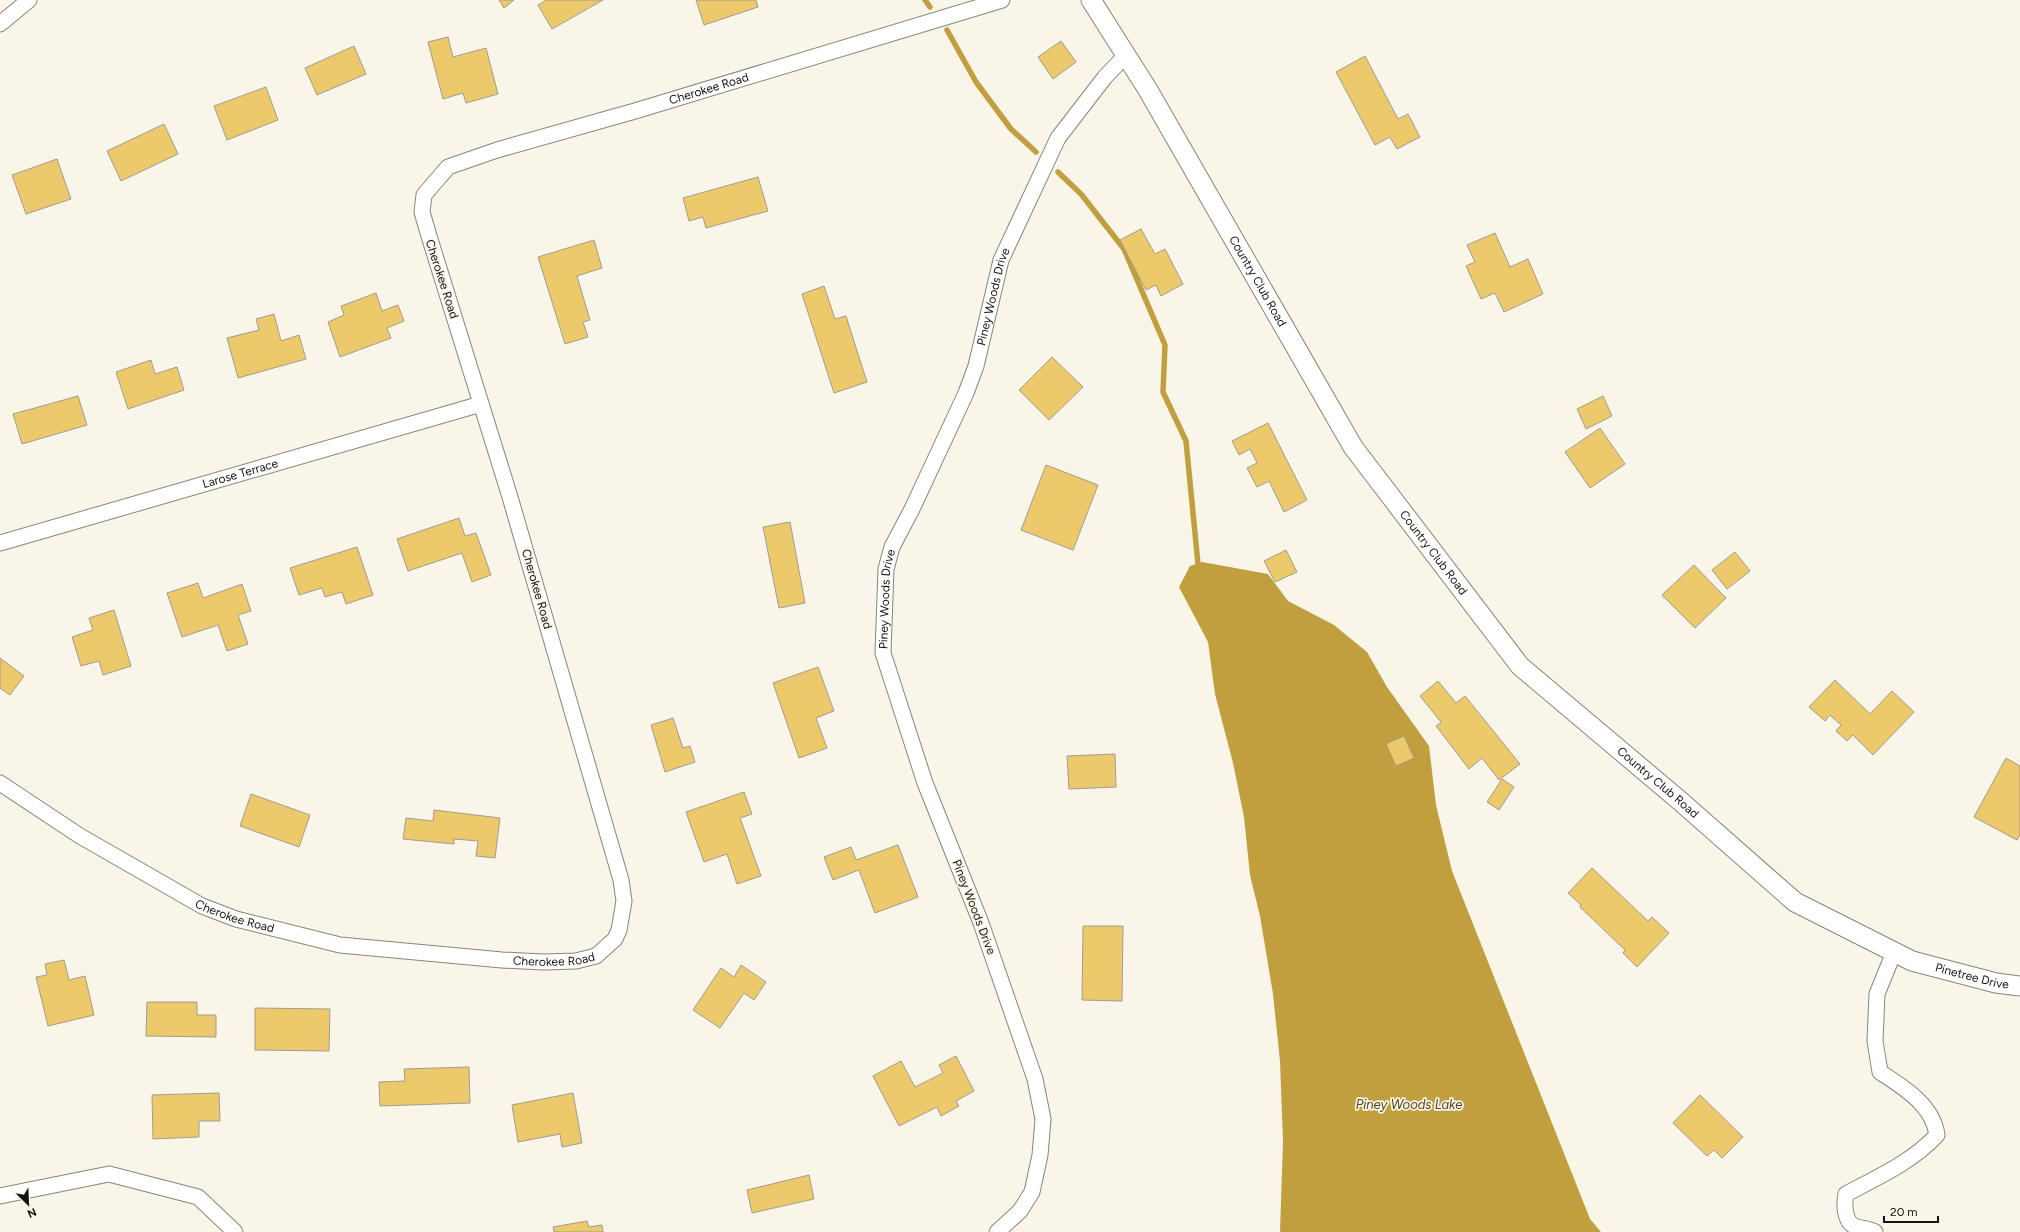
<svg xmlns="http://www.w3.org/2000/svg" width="2020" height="1232" font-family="Figtree,sans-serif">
	<rect width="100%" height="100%" fill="#f9f5e9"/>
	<!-- water -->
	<polygon fill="#c19f3e" points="1202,562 1268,574 1288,601 1334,625 1367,652 1387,687 1429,746 1436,805 1452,871 1590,1219 1601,1232 1280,1232 1283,1141 1280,1061 1273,994 1260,916 1250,875 1244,817 1233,763 1215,694 1208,642 1179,587 1190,566"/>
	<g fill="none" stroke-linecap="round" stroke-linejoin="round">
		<!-- stream -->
		<g stroke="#c19f3e" stroke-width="5.5">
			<polyline points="925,0 930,7"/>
			<polyline points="947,30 976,82 1011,129 1036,152"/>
			<polyline points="1058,172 1081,194 1124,249 1165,345 1163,392 1186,441 1198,564"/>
		</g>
	</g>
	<!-- building -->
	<g fill="#ecc96a" stroke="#a19d92">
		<polygon points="499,0 514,0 504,8"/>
		<polygon points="546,0 603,0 552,29 538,5"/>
		<polygon points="696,0 756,0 758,7 704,25"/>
		<polygon points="448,37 453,57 486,48 498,94 466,103 463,93 443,99 428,42"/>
		<polygon points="1061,41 1076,62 1053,79 1038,57"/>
		<polygon points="354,46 366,74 317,95 305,68"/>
		<polygon points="1365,56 1398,119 1408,114 1420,137 1397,149 1390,137 1375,145 1336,72"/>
		<polygon points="266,87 278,120 227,140 214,106"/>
		<polygon points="164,124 178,154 121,181 107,151"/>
		<polygon points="57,159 71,199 26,214 12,175"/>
		<polygon points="758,177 768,211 706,228 703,217 689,221 683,198"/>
		<polygon points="1141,229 1155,254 1165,249 1183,284 1161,296 1156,285 1146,290 1120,240"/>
		<polygon points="1495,233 1510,267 1528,259 1543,294 1504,312 1495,293 1481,299 1466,266 1475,262 1467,245"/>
		<polygon points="594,240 602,268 577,276 590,320 583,322 588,337 565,344 538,257"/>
		<polygon points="824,286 835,319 846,316 867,382 834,393 802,294"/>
		<polygon points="376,293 382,311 398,305 404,321 387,328 391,338 340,357 328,322 344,315 341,306"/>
		<polygon points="274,314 281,341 299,335 306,359 238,378 227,338 259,330 256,319"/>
		<polygon points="1052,357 1083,387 1049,420 1019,390"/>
		<polygon points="151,360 155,374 177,367 184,390 128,409 116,372"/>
		<polygon points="78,396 87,425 22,444 13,414"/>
		<polygon points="1603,396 1612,416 1586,429 1577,409"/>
		<polygon points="1268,423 1307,500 1284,512 1269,481 1257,487 1247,468 1257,463 1250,449 1239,455 1232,441"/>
		<polygon points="1600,428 1625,464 1590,488 1565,452"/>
		<polygon points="1046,465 1098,485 1073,550 1021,530"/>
		<polygon points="459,518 465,536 476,533 491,575 472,582 462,553 408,571 397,539"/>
		<polygon points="790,522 805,603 779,608 763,527"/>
		<polygon points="357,547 373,595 346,604 342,592 325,597 322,588 299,595 290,568"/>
		<polygon points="1286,550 1297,572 1275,582 1264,561"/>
		<polygon points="1735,552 1750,571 1727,589 1712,570"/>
		<polygon points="1694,565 1726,598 1695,628 1662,595"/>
		<polygon points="198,583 203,598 242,584 251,611 238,615 248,644 227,651 218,625 182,637 167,593"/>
		<polygon points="114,610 131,666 103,675 99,661 81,666 72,637 93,630 89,618"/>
		<polygon points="0,658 24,676 10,695 0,688"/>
		<polygon points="818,667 834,711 816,718 827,748 799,758 773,683"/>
		<polygon points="1835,680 1870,714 1892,691 1914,712 1873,755 1853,735 1847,741 1836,731 1841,725 1830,715 1825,721 1809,707"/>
		<polygon points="1438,681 1456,703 1465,696 1520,764 1499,780 1482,758 1469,769 1436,726 1441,722 1420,696"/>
		<polygon points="673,718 683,748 690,746 695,762 665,772 651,725"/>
		<polygon points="1404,736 1414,758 1396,766 1386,744"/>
		<polygon points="1115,754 1116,787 1069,789 1067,756"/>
		<polygon points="2006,758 2020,766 2020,835 2017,840 1974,817"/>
		<polygon points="1502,779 1514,787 1499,810 1487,802"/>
		<polygon points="744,792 752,814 740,818 761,876 737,884 727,854 704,862 686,812"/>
		<polygon points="251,794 310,815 299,847 240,826"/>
		<polygon points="434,810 500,818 495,858 476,856 478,841 454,839 454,844 403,839 406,818 433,821"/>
		<polygon points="898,845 918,897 875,913 859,870 833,880 824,857 851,847 856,860"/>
		<polygon points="1592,868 1648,921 1652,917 1669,933 1637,967 1623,953 1625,950 1580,907 1581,905 1568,893"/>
		<polygon points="1083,926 1123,926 1122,1001 1082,1000"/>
		<polygon points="64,960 69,980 85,976 94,1015 48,1026 36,977 47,975 45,964"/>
		<polygon points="741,965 766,982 754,1000 744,993 720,1028 693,1010 721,968 734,977"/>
		<polygon points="147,1002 197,1002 197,1015 216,1015 216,1037 146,1036"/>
		<polygon points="255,1008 330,1009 329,1051 255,1050"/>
		<polygon points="956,1056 974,1091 956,1101 959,1106 941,1116 937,1107 899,1126 873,1076 901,1061 915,1087 943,1073 939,1065"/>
		<polygon points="469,1067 470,1103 380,1106 379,1082 405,1081 404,1069"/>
		<polygon points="219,1093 220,1121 199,1121 199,1137 153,1139 152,1095"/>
		<polygon points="573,1093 582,1143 562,1147 560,1134 518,1142 512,1105"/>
		<polygon points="1700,1095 1743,1137 1722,1158 1714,1150 1707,1156 1673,1123"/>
		<polygon points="809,1175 814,1199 752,1213 747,1190"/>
		<polygon points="587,1221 589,1227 602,1225 603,1232 554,1232 553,1227"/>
	</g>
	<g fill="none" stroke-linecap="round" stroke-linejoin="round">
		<!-- minor casing -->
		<g stroke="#89857b" stroke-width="17">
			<g id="minor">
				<polyline points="0,24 29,0"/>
				<path id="s1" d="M0,543L481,404"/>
				<path id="s2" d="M0,783L80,836L202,906L236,919L340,945L502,960L544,962L576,961L596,956L615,939L619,930L624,901L621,880L510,497L429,236L422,212L424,195L448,167L497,150L635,111L1002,0"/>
				<polyline points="0,1196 109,1174 198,1197 235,1232"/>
				<path id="s3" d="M997,1232L1020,1211L1032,1192L1040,1155L1043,1119L1035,1079L981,923L925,783L883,653L886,569L892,547L912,509L966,393L976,366L1001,260L1058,138L1105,77L1126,55"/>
				<path d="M1875,1232C1868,1228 1861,1229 1854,1226C1844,1221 1844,1203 1846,1194C1878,1177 1912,1162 1937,1135C1933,1105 1903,1087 1880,1072L1875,1041L1877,994L1894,952"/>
			</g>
		</g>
		<!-- tertiary casing -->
		<g stroke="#89857b" stroke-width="21">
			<g id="tertiary">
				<path id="s4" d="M1091,0L1148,90L1353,447L1520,666L1679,800L1795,902L1912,961L1996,983L2020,986"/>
			</g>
		</g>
		<!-- minor -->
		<use href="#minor" stroke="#fff" stroke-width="15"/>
		<!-- tertiary -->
		<use href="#tertiary" stroke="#fff" stroke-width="19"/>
	</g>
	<g text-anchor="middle" stroke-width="3.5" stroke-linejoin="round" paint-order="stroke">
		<!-- street labels -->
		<g font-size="12" fill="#14130f" stroke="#f9f5e9">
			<text dy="4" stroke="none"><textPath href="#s2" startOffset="1747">Cherokee Road</textPath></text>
			<text transform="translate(442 279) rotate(72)" y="4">Cherokee Road</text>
			<text dy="4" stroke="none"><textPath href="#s4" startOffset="327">Country Club Road</textPath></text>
			<text dy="4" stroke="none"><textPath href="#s3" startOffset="999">Piney Woods Drive</textPath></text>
			<text dy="4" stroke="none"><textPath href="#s1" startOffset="250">Larose Terrace</textPath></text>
			<text dy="4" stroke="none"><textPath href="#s4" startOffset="651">Country Club Road</textPath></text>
			<text transform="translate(537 589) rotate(74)" y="4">Cherokee Road</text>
			<text dy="4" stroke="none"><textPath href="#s3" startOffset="675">Piney Woods Drive</textPath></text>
			<text dy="4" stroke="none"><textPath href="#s4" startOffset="974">Country Club Road</textPath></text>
			<text transform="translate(974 907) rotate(69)" y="4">Piney Woods Drive</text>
			<text dy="4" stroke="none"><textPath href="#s2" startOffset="271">Cherokee Road</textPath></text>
			<text dy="4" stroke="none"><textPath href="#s2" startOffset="595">Cherokee Road</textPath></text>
			<text dy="4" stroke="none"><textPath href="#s4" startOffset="1349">Pinetree Drive</textPath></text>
		</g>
		<!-- water labels -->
		<g font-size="13" font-style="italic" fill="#51421a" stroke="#f9f5e9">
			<text x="1409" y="1109">Piney Woods Lake</text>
		</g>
	</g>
	<!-- north arrow -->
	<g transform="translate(28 1204) rotate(156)" stroke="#f9f5e9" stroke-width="3" paint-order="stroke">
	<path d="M0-3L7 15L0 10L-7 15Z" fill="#14130f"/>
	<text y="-6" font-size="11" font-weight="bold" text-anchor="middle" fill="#14130f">N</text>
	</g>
	<!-- scale -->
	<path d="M1884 1216v6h54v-6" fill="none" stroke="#14130f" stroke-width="2"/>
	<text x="1890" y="1216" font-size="12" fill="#14130f" stroke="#f9f5e9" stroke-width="3" paint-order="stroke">20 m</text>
</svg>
